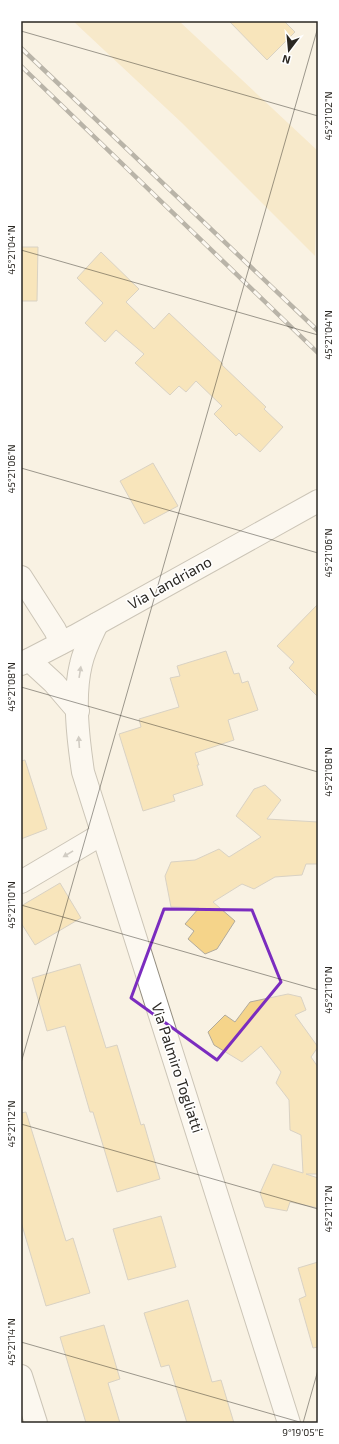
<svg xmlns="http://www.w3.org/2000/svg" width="339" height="1444" font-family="'Exo 2',sans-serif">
	<rect width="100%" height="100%" fill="#f9f2e3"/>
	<!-- green -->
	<polygon fill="#f4ddac" points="73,21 179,21 318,151 315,256 182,123"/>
	<!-- building -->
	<g fill="#f5d48a" stroke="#b1aa9c">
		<polygon points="229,21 284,21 295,32 267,60"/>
		<polygon points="21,247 38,247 37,301 21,301"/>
		<polygon points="101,252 139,289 126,302 154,329 169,313 223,364 222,365 266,407 264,409 283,427 260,452 239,433 236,436 214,414 222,406 196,381 186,392 179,386 170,395 135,363 144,354 116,330 105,342 85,323 103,303 77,278"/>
		<polygon points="153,463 178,506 144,524 120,481"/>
		<polygon points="318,604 318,697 289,668 294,662 277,646"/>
		<polygon points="226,651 234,674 239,673 242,683 248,681 258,710 228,720 234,740 195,753 199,765 197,765 203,785 173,795 175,801 143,811 119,734 141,727 139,719 179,707 170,678 180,676 177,666"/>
		<polygon points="25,760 47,829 21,839 21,761"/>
		<polygon points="265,785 281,800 267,819 318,822 318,864 306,864 302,875 275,877 254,889 242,884 213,902 235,921 217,949 205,954 188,939 194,931 185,924 199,908 171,907 165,876 171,862 195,860 219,849 229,857 261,837 236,816 254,789"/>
		<polygon points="60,883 81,918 35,945 21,923 21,906"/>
		<polygon points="80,964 106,1048 117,1045 141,1125 144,1124 160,1179 117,1192 93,1112 90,1112 65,1026 47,1031 32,978"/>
		<polygon points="288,994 301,997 306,1010 295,1015 318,1047 311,1057 318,1067 318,1174 306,1174 318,1178 318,1208 290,1202 287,1211 265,1207 260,1193 273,1164 303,1173 301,1135 290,1130 289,1100 276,1083 281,1072 261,1046 242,1062 214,1045 208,1032 225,1015 235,1022 250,1002"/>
		<polygon points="26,1112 66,1241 73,1238 90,1293 46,1306 21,1222 21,1113"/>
		<polygon points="161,1216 176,1267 128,1280 113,1229"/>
		<polygon points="318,1262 318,1347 313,1348 299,1299 306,1296 298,1268"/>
		<polygon points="188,1300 212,1382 221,1380 234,1423 187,1423 169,1365 161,1367 144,1313"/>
		<polygon points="104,1325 120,1379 108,1383 120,1423 86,1423 60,1337"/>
	</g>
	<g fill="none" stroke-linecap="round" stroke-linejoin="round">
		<!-- street casing -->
		<g stroke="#948e80" stroke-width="24">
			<g id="street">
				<polyline points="21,577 55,630 61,643"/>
				<path d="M97,624C91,637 84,650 81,664C73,697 78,738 83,772L289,1423"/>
				<polyline points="29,660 54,683 78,711"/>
				<polyline points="21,882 102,834"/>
				<polyline points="21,1376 36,1423"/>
			</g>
		</g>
		<!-- secondary casing -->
		<g stroke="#948e80" stroke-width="24">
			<polyline id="secondary" points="21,664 75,636 318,501"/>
		</g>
		<!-- street -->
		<use href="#street" stroke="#fff" stroke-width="22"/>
		<!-- secondary -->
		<use href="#secondary" stroke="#fff" stroke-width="22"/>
		<!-- rail casing -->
		<g stroke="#6c685f" stroke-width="4.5">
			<g id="rail">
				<polyline points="21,48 318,331"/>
				<polyline points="21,66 318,353"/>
			</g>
		</g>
		<!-- rail -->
		<use href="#rail" stroke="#fff" stroke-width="3" stroke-dasharray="9" stroke-linecap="butt"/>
	</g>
	<!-- one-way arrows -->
	<defs><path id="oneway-solid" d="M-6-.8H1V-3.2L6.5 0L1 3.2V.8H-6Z"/></defs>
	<g fill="#9f9e9c">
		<use href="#oneway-solid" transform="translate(80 672) rotate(-81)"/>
		<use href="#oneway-solid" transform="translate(79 742) rotate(-94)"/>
		<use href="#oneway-solid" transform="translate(68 854) rotate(149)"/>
	</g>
	<!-- marked area -->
	<path d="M0 0H339V1444H0ZM164,909L252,910L281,982L217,1060L131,998Z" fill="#f9f2e3" fill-opacity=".55" fill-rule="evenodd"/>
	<path fill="none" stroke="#7b2cbf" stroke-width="3" stroke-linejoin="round" d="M164,909L252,910L281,982L217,1060L131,998Z"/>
	<!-- ticks -->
	<path fill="none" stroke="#2a2722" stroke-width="1" stroke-opacity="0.45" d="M21,31L318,116M21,250L318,335M21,468L318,553M21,687L318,772M21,905L318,990M21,1063L318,27M21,1124L318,1209M21,1342L303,1423M303,1423L318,1370"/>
	<g text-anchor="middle" stroke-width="3" stroke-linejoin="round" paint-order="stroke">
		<!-- street labels -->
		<g font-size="15" fill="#2a2722" stroke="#fff">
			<text transform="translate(170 583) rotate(-29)" y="5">Via Landriano</text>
			<text transform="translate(177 1068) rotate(72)" y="5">Via Palmiro Togliatti</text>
		</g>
	</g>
	<!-- border -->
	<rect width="339" height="1444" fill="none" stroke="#ffffff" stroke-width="44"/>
	<!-- north arrow -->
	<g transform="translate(289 50) rotate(196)" stroke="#ffffff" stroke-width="3" paint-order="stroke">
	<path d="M0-3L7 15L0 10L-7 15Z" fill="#2a2722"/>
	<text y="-6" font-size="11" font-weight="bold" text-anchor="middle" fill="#2a2722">N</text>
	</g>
	<rect x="22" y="22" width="295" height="1400" fill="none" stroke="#2a2722" stroke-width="1.5"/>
	<g font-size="10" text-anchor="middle" fill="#2a2722">
		<text transform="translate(328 116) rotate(-90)" y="4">45°21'02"N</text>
		<text transform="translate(11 250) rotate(-90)" y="4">45°21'04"N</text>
		<text transform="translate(328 335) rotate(-90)" y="4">45°21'04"N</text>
		<text transform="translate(11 469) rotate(-90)" y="4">45°21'06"N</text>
		<text transform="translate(328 553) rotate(-90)" y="4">45°21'06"N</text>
		<text transform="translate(11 687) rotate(-90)" y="4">45°21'08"N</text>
		<text transform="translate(328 772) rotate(-90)" y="4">45°21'08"N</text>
		<text transform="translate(11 905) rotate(-90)" y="4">45°21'10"N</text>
		<text transform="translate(328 990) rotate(-90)" y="4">45°21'10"N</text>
		<text transform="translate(11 1124) rotate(-90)" y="4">45°21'12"N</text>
		<text transform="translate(328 1209) rotate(-90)" y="4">45°21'12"N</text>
		<text transform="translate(11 1342) rotate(-90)" y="4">45°21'14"N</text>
		<text x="303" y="1436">9°19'05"E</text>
	</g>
</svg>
